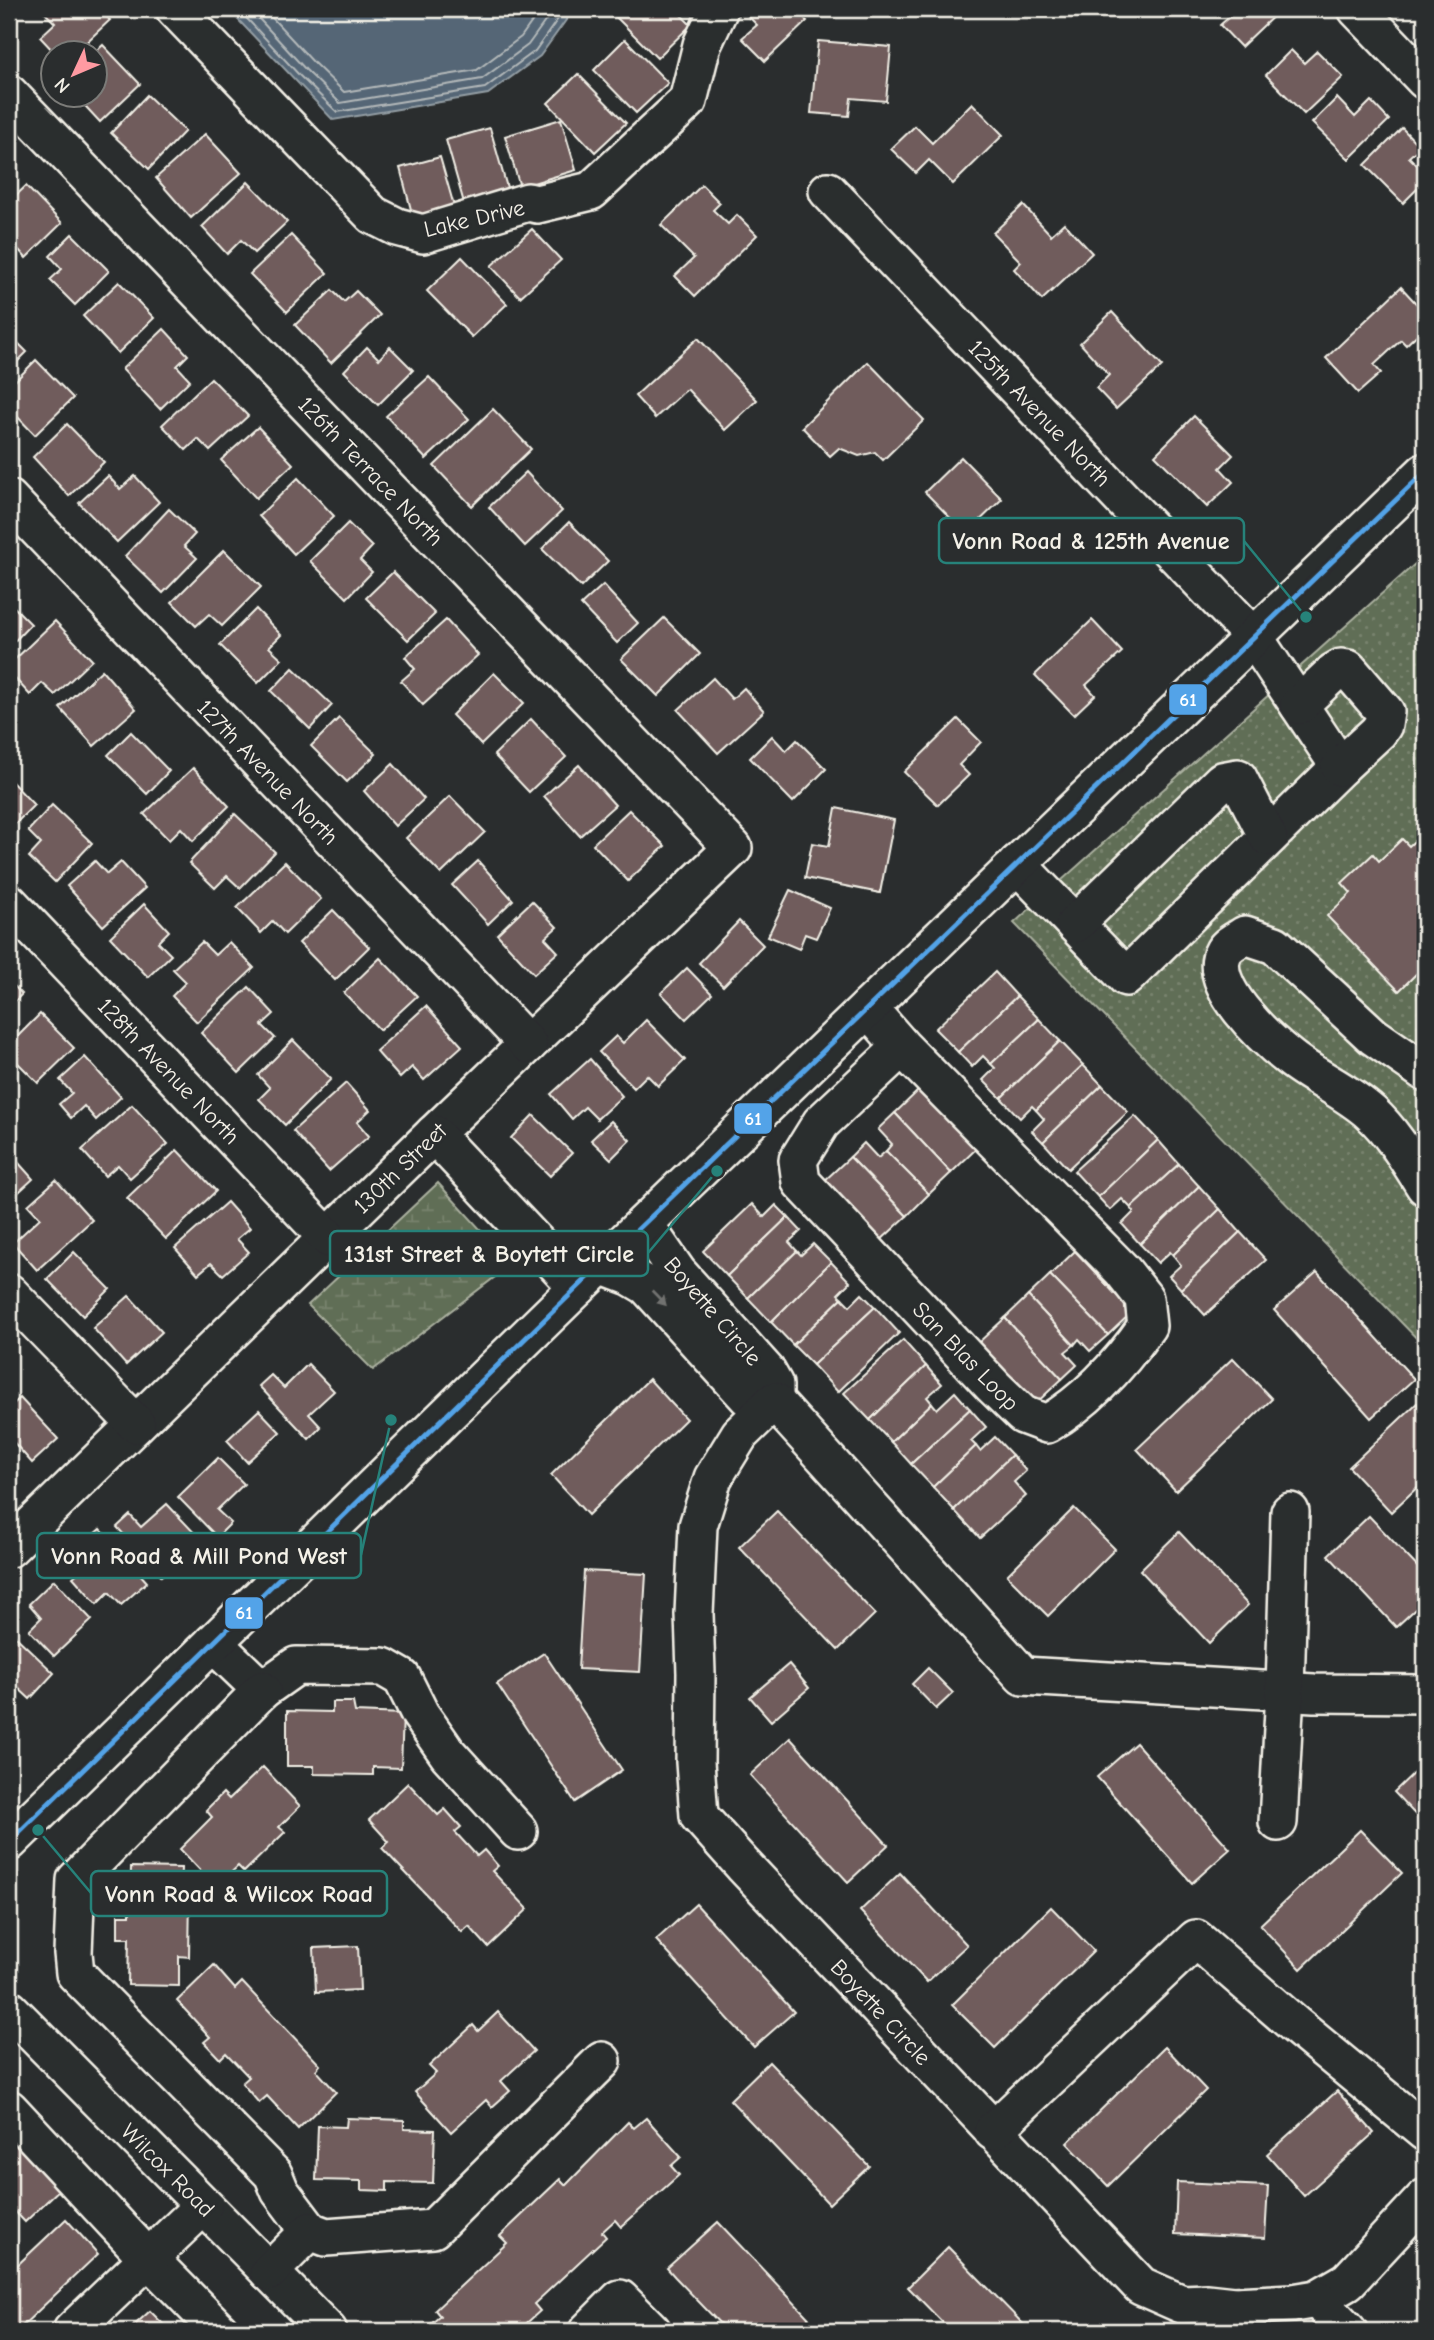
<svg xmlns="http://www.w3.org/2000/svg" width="1434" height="2340" font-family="'Comic Neue',sans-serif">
	<defs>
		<pattern id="grass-dots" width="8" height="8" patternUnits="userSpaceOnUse" patternTransform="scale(1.75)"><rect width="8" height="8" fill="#616e56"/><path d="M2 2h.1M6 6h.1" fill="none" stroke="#78836e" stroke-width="1.8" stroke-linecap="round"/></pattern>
		<pattern id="wetland-marsh" width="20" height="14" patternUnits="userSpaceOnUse" patternTransform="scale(1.75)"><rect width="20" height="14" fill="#616e56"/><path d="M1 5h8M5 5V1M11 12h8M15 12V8" fill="none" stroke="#78836e"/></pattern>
	</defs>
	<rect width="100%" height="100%" fill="#2a2d2e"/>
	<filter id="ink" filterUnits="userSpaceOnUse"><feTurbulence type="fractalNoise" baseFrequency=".0143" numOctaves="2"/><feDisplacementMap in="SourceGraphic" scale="14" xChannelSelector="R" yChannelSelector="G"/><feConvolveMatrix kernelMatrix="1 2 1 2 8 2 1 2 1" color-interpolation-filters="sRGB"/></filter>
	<g filter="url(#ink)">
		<!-- grass -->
		<polygon fill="url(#grass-dots)" stroke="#aab09f" stroke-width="2" points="1425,555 1425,1347 1014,923"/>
		<!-- wetland -->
		<polygon fill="url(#wetland-marsh)" stroke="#aab09f" stroke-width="2" points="438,1183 512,1264 373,1370 308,1305"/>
		<!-- water -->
		<polygon fill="#546676" stroke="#949ea4" stroke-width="2" points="228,9 574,9 540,56 488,94 333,120"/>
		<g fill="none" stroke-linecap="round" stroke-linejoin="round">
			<!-- shore -->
			<g stroke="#b4b9ba" stroke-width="2">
				<polyline points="238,9 300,76 337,112 485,88 535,51 565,9"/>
				<polyline points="250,9 306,70 340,103 482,79 528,45 554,9"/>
				<polyline points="264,9 314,63 344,92 477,70 521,37 541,9"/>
			</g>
		</g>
		<!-- building -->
		<g fill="#6f5c5c" stroke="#f4f1e8" stroke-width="2">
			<polygon points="44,9 99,9 110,20 76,52 54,52 40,37 55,23 42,10"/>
			<polygon points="614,9 675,9 691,25 657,58 611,12"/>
			<polygon points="751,9 796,9 807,21 765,61 742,38 757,25 746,14"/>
			<polygon points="1238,9 1281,9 1241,47 1220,25"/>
			<polygon points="625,39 668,83 636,113 594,70"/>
			<polygon points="818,41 891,47 886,101 851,98 849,116 811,113"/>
			<polygon points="103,45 140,84 100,122 74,94 94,94 94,53"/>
			<polygon points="1291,50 1304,63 1317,51 1343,77 1304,114 1266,75"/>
			<polygon points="578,74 626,123 595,152 548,103"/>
			<polygon points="147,95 185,131 149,169 111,133"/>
			<polygon points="1337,98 1355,117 1371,101 1389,120 1349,159 1312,123"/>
			<polygon points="972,103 1003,135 953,184 929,160 916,173 891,149 915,126 932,143"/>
			<polygon points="561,119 576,170 520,187 505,136"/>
			<polygon points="490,128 508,191 464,203 446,140"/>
			<polygon points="1402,128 1420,147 1409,157 1425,173 1425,181 1403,203 1365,165"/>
			<polygon points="205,134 241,173 191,218 156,178"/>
			<polygon points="440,157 454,206 413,217 400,168"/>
			<polygon points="248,182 287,222 254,253 241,240 227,254 202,227"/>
			<polygon points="702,185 720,203 713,210 728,224 737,215 757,235 695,296 675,276 694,258 661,225"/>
			<polygon points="26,186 62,223 26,258 9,239 9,202"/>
			<polygon points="1023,205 1051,235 1064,223 1092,253 1042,300 1014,269 1021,262 993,233"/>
			<polygon points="532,229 561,260 520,297 491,266"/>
			<polygon points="72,234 109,271 75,305 50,280 62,269 50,256"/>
			<polygon points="291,235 327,273 287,312 250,274"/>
			<polygon points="462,257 507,304 472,337 427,291"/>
			<polygon points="119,282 154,318 118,353 83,316"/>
			<polygon points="1401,287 1425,313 1425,327 1406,345 1401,340 1374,365 1381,373 1358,393 1326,358"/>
			<polygon points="332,290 344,302 356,291 380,315 331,363 295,325"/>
			<polygon points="1112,312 1162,366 1116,409 1096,388 1109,375 1080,343"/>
			<polygon points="164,329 188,355 177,366 190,380 160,409 122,369"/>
			<polygon points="9,334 27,352 9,370"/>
			<polygon points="698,338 757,400 725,430 687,389 655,418 635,396"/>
			<polygon points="367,347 379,359 390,347 413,370 378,405 344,371"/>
			<polygon points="36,360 73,398 35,435 11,410 9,412 9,387"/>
			<polygon points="868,362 924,420 883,460 875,452 859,456 839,448 830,456 802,427"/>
			<polygon points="429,377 469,419 426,459 386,416"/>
			<polygon points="211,378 248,416 210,451 198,439 186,450 162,425"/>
			<polygon points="493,409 531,449 472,506 434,466"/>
			<polygon points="1194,416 1233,455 1220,468 1233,482 1207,507 1155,455"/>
			<polygon points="67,424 104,462 69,496 33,457"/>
			<polygon points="258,427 293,464 256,498 221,460"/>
			<polygon points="961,457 1002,499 966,534 925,492"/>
			<polygon points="526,472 562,511 525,546 489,507"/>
			<polygon points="108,476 120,489 135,476 159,502 117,542 79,503"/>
			<polygon points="298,478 334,516 294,554 259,516"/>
			<polygon points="169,509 195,534 184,546 197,558 163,593 125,556"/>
			<polygon points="569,522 608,561 581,587 542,549"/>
			<polygon points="348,523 372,547 360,560 372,572 347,598 310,561"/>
			<polygon points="224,550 261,587 222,626 209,614 196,626 172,602"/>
			<polygon points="393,572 435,614 408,640 366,598"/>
			<polygon points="603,585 638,623 617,643 581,605"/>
			<polygon points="9,602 31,624 9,647"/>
			<polygon points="256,609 281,635 269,647 282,659 258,683 220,645"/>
			<polygon points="664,618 700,654 658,696 621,659"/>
			<polygon points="446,620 478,655 423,705 401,681 415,669 405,657"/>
			<polygon points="1092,620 1122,652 1086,685 1095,695 1074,715 1035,675"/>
			<polygon points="55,621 92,660 55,695 42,683 30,695 9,672 9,665"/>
			<polygon points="293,668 332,705 310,729 271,691"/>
			<polygon points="102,670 136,709 94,746 60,708"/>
			<polygon points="494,673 524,703 481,745 452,715"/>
			<polygon points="713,678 732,699 744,688 764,711 718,753 678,710"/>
			<polygon points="339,718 376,754 347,782 311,746"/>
			<polygon points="531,719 566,757 529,792 494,755"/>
			<polygon points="958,719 981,742 959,765 969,775 938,805 904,772"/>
			<polygon points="131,732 169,771 147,794 108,755"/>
			<polygon points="772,736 786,751 797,740 826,769 793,802 750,758"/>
			<polygon points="393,764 424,799 395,826 364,791"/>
			<polygon points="579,765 615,805 580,836 544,796"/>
			<polygon points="193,768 229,806 193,841 181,828 169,840 144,814"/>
			<polygon points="9,779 34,805 9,830"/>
			<polygon points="450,796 485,832 441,874 406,838"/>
			<polygon points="52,805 92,843 55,882 29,857 41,844 28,831"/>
			<polygon points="836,808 894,820 880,893 805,878 812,843 829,846"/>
			<polygon points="629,810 665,846 628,881 593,844"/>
			<polygon points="235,814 275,852 240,888 227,876 215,888 189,863"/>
			<polygon points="1425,831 1425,965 1399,991 1327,916 1351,893 1342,883 1373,854 1379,861 1402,839 1409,846"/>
			<polygon points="95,861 107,874 121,862 145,888 103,926 67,886"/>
			<polygon points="478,861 513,900 488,924 452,885"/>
			<polygon points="285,862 321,899 285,934 273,921 261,933 237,908"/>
			<polygon points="790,890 830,908 816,938 805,934 799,949 768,936"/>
			<polygon points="532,901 557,927 545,938 558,952 534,974 497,934"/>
			<polygon points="144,904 169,931 158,942 171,955 148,977 110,937"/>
			<polygon points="333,910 369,947 335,980 299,943"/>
			<polygon points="739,921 763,945 723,986 699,963"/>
			<polygon points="202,942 215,955 229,942 254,968 197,1022 172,996 186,982 173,969"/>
			<polygon points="380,958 417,996 380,1030 344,993"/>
			<polygon points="687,968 712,994 686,1019 661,993"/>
			<polygon points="995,972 1017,996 958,1052 935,1029"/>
			<polygon points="9,981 22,994 9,1007"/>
			<polygon points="249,987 274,1014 262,1025 275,1038 239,1073 201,1033"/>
			<polygon points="1017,996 1039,1019 991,1064 983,1056 972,1067 958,1052"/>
			<polygon points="426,1006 462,1046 424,1080 412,1067 400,1078 376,1051"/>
			<polygon points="40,1014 74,1048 38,1083 9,1054 9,1045"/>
			<polygon points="1039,1019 1060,1041 1001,1098 983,1080 995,1068 991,1064"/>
			<polygon points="646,1020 685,1060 658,1086 647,1075 634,1088 599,1052 616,1036 623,1043"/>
			<polygon points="293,1040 331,1079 285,1125 259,1099 270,1088 258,1075"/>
			<polygon points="1060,1041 1083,1065 1036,1110 1032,1106 1020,1118 1001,1098"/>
			<polygon points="85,1057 121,1097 96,1120 84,1106 71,1118 59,1104 72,1093 60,1080"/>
			<polygon points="590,1059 622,1096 597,1119 585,1107 572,1119 551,1094"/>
			<polygon points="1083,1065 1102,1085 1043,1142 1032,1131 1044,1119 1036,1110"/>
			<polygon points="346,1083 370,1110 357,1122 369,1136 329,1171 293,1131"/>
			<polygon points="1102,1085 1128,1112 1068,1169 1043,1142"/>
			<polygon points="919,1090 976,1149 951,1173 895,1113"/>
			<polygon points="132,1105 168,1144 130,1178 118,1165 105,1176 82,1150"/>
			<polygon points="895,1113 951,1173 929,1194 886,1151 892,1144 878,1129"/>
			<polygon points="533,1115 572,1153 550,1176 511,1138"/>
			<polygon points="1135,1116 1158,1140 1098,1197 1074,1171"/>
			<polygon points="611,1121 630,1140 611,1159 591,1140"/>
			<polygon points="1158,1140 1179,1164 1131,1208 1122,1199 1110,1210 1098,1197"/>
			<polygon points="864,1143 878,1158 886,1151 929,1194 907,1216 850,1157"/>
			<polygon points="177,1150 216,1191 166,1239 127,1198"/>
			<polygon points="9,1152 33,1179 9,1201"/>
			<polygon points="850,1157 907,1216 880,1241 823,1182"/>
			<polygon points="1179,1164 1199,1186 1140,1244 1122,1224 1134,1212 1131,1208"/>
			<polygon points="56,1180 92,1220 37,1270 13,1243 40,1218 28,1205"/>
			<polygon points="1199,1186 1220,1209 1173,1255 1170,1252 1158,1263 1140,1244"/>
			<polygon points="227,1202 250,1228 237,1239 249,1252 223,1275 211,1263 198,1274 175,1248"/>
			<polygon points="752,1204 764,1217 776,1205 788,1217 727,1276 703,1251"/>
			<polygon points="1220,1209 1240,1232 1181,1289 1169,1276 1181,1265 1173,1255"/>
			<polygon points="788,1217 801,1231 789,1242 797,1251 748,1298 727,1276"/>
			<polygon points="1240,1232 1266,1260 1205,1315 1181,1289"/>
			<polygon points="813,1244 831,1262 771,1322 748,1298 797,1251 801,1255"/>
			<polygon points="1075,1251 1132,1312 1108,1335 1050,1275"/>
			<polygon points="74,1252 110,1289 83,1316 47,1279"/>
			<polygon points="831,1262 850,1282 838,1294 842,1298 793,1345 771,1322"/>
			<polygon points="1317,1272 1414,1379 1371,1418 1274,1310"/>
			<polygon points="1050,1275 1108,1335 1090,1351 1079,1339 1074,1345 1028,1296"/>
			<polygon points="862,1294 875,1307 813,1365 793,1345 842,1298 850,1306"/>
			<polygon points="129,1296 162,1332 126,1365 93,1328"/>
			<polygon points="1028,1296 1074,1345 1065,1352 1077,1365 1062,1379 1005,1318"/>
			<polygon points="875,1307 899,1333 838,1392 813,1365"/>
			<polygon points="1005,1318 1062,1379 1035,1404 978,1343"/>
			<polygon points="903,1340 926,1366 870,1420 844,1393"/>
			<polygon points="1233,1358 1272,1399 1176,1491 1137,1449"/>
			<polygon points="308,1364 334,1391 309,1414 321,1427 309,1439 259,1386 271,1375 284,1388"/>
			<polygon points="926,1366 942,1384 927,1397 932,1403 891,1442 870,1420"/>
			<polygon points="649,1379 686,1419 588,1515 551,1475"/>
			<polygon points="955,1392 970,1409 911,1464 891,1442 932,1403 937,1409"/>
			<polygon points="20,1398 58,1439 32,1463 9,1437 9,1408"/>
			<polygon points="1417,1403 1425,1412 1425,1480 1391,1512 1349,1467"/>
			<polygon points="970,1409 986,1427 971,1441 976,1446 933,1487 911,1464"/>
			<polygon points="259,1410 280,1432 247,1462 227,1440"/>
			<polygon points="995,1437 1012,1455 954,1510 933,1487 976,1446 980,1451"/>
			<polygon points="1012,1455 1026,1471 1014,1482 1026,1496 980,1538 954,1510"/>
			<polygon points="218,1458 244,1484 217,1510 231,1523 217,1537 178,1497"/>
			<polygon points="167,1504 201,1540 161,1576 117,1527 130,1515 141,1527"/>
			<polygon points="1074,1508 1115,1549 1048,1616 1007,1575"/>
			<polygon points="777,1511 875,1614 838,1650 739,1547"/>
			<polygon points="1369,1516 1425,1575 1425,1600 1396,1627 1328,1555"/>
			<polygon points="100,1529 147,1582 121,1605 109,1592 97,1604 73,1577 86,1566 73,1552"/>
			<polygon points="1179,1532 1248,1605 1209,1643 1140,1570"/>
			<polygon points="584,1571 646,1574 640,1672 578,1669"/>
			<polygon points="54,1580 92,1620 54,1656 29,1630 41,1618 29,1604"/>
			<polygon points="14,1635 54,1673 30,1699 16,1686 9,1694 9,1640"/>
			<polygon points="544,1653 622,1770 575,1802 497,1684"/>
			<polygon points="789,1664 809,1688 771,1721 750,1697"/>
			<polygon points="928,1668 953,1693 936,1709 912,1684"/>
			<polygon points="332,1702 353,1702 355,1712 403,1714 401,1768 373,1767 373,1775 314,1774 314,1766 287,1766 287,1711 332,1712"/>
			<polygon points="790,1738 888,1845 848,1882 750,1775"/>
			<polygon points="1136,1743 1230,1849 1192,1883 1097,1777"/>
			<polygon points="1425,1762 1425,1825 1394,1792"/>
			<polygon points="263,1767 300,1806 279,1827 285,1832 244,1872 238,1866 216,1887 180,1849 212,1817 206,1810 223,1793 229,1799"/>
			<polygon points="408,1783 438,1815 445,1809 461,1827 455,1832 477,1856 484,1850 498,1866 492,1871 528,1909 488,1947 469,1926 462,1932 382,1848 389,1842 369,1820"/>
			<polygon points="1360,1830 1402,1873 1301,1969 1260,1925"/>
			<polygon points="131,1867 181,1868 180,1893 190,1894 189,1957 179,1956 179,1986 128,1985 129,1938 118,1938 118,1915 130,1915"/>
			<polygon points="900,1873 967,1945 927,1982 860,1911"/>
			<polygon points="696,1904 794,2012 754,2047 656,1940"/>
			<polygon points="1051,1907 1094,1951 995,2048 952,2005"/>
			<polygon points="358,1946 360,1990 316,1992 314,1948"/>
			<polygon points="214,1965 235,1989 242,1982 320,2065 316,2070 336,2092 298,2129 267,2096 259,2103 242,2083 249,2077 226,2053 220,2059 204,2042 210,2037 177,2001"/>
			<polygon points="498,2012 534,2051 501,2081 510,2091 492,2107 486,2100 451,2132 415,2092 436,2073 429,2066 473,2025 478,2031"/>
			<polygon points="1165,2047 1206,2090 1108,2186 1067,2143"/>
			<polygon points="769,2062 869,2166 829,2204 730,2100"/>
			<polygon points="1337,2091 1374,2133 1304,2196 1267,2154"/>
			<polygon points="347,2118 404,2120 404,2129 435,2130 433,2183 387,2182 387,2191 361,2190 361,2181 316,2180 318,2126 346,2127"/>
			<polygon points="646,2118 681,2157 671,2166 679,2175 621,2227 615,2220 602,2232 606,2237 534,2304 540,2311 518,2331 438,2331 431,2324 440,2316 435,2310 507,2243 500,2236 560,2179 566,2185 628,2122 634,2128"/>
			<polygon points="9,2129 63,2186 25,2222 9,2205"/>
			<polygon points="1177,2182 1268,2186 1265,2238 1175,2234"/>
			<polygon points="66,2219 98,2254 17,2331 9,2331 9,2273"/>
			<polygon points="718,2222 821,2331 727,2331 675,2277 667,2268"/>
			<polygon points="948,2247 986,2286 1030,2331 951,2331 908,2287"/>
			<polygon points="150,2311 170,2331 128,2331"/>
		</g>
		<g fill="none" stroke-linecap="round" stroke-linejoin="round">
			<!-- minor casing -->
			<g stroke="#f4f1e8" stroke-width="42">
				<g id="minor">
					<polyline points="175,9 373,215 397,227 423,234 528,202 537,204 591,191 688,101 702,45 719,9"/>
					<polyline points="1357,9 1425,80"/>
					<polyline points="9,94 733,848 434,1134 9,1548"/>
					<polyline points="828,191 1253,636 1340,767 1126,977 1017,864"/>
					<polyline points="9,499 528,1044"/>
					<polyline points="1299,705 1334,672 1341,668 1348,669 1385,712 1383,725 1378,732 1340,767"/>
					<polyline points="9,903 328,1238"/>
					<polyline points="1075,924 1222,781 1238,778 1268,837"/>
					<path d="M868,1008L902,1047L1122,1270L1144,1298L1147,1326C1120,1365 1088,1400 1047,1424L1023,1415L993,1386L801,1182L798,1160L821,1123L902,1047"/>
					<path d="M1425,1072L1373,1036L1275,945L1245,935C1239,939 1228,944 1224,951C1205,984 1266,1039 1290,1058C1315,1078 1347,1091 1371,1113C1393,1133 1409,1161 1425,1186"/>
					<polyline points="434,1134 578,1287"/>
					<polyline points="601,1265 630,1276 647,1286 748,1397 759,1402 774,1401 774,1385 766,1371 677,1272 644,1224"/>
					<polyline points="9,1293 136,1424"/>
					<polyline points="213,1643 262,1690 296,1666 383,1667 402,1678 420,1714 448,1754 518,1831"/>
					<polyline points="262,1690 76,1880 73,1953 75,1973 273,2174 280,2191 310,2231"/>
					<polyline points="1425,1694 1314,1693 1023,1676 774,1401 740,1434 713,1478 698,1526 694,1614 696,1673 695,1762 699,1816 743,1865 1141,2286 1182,2304 1207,2303 1234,2306 1293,2303 1317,2299 1348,2281 1425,2198"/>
					<polyline points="1278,1822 1285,1691 1290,1512"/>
					<polyline points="9,1842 578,1287 1425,472"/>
					<polyline points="9,2009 328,2331"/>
					<polyline points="9,2109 148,2258 220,2331"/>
					<polyline points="993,2131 1196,1939 1294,2024 1425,2132"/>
					<polyline points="269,2272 310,2231 326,2237 433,2229 602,2061"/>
					<polyline points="1317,2299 1348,2331"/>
					<polyline points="72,2331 203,2206"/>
					<polyline points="588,2331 620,2299 652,2331"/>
				</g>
			</g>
			<!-- minor -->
			<use href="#minor" stroke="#2a2d2e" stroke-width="37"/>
			<!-- bus-1 casing -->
			<g stroke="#2a2d2e" stroke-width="10">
				<polyline id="bus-1" points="9,1842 578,1287 1425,472"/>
			</g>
			<!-- bus-1 -->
			<use href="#bus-1" stroke="#53a3e8" stroke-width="5"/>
		</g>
		<!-- one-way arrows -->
		<defs><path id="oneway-solid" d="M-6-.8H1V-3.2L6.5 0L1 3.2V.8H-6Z" transform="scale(1.75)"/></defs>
		<use fill="#71726f" href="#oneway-solid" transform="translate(659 1298) rotate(46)"/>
	</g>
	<g text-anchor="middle" stroke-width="6" stroke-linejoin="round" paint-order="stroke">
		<!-- street labels -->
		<g font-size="23" fill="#f4f1e8" stroke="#2a2d2e">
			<text transform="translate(474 218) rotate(-13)" y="8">Lake Drive</text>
			<text transform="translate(1040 413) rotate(46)" y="8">125th Avenue North</text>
			<text transform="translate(371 471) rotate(46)" y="8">126th Terrace North</text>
			<text transform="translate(268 772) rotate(46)" y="8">127th Avenue North</text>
			<text transform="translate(169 1071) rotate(46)" y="8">128th Avenue North</text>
			<text transform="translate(400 1168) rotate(-44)" y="8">130th Street</text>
			<text transform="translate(713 1311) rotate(49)" y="8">Boyette Circle</text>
			<text transform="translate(966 1356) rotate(46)" y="8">San Blas Loop</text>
			<text transform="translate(881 2012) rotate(47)" y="8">Boyette Circle</text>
			<text transform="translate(168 2170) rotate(45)" y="8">Wilcox Road</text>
		</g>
	</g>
	<!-- callouts -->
	<path fill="none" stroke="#26827a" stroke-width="2.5" d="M1306 617L1244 541M717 1171L648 1253M391 1420L361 1555M38 1830L91 1893"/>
	<g fill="#26827a" stroke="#2a2d2e" stroke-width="2.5">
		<circle cx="1306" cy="617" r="7"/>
		<circle cx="717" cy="1171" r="7"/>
		<circle cx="391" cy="1420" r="7"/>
		<circle cx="38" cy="1830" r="7"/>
	</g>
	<g fill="#2a2d2e" stroke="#26827a" stroke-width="2.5">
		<rect x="939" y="518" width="305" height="45" rx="7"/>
		<rect x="330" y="1231" width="318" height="45" rx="7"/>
		<rect x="37" y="1533" width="324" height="45" rx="7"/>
		<rect x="91" y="1871" width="296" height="45" rx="7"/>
	</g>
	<g font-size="24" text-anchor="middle" font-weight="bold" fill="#f4f1e8">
		<text x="1091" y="549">Vonn Road &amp; 125th Avenue</text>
		<text x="489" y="1262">131st Street &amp; Boytett Circle</text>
		<text x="199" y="1564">Vonn Road &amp; Mill Pond West</text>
		<text x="239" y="1902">Vonn Road &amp; Wilcox Road</text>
	</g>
	<g stroke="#2a2d2e" stroke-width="2.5">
		<rect x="1168" y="683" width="40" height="33" rx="7" fill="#53a3e8"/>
		<rect x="733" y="1102" width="40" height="33" rx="7" fill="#53a3e8"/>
		<rect x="224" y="1596" width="40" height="34" rx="7" fill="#53a3e8"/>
	</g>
	<g font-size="19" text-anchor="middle" font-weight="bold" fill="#fff">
		<text x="1188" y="706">61</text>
		<text x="753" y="1125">61</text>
		<text x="244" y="1619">61</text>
	</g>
	<!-- margin -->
	<rect width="1434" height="2340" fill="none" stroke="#2a2d2e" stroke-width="35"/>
	<rect x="18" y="18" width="1399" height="2305" fill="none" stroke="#f4f1e8" stroke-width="2.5" filter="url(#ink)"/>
	<!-- north arrow -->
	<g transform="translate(74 74) rotate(226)"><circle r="33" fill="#2a2d2e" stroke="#7b7b78" stroke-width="2"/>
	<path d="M0-5L12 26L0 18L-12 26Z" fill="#ff9aa2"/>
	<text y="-10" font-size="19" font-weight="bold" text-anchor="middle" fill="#f4f1e8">N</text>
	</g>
</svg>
